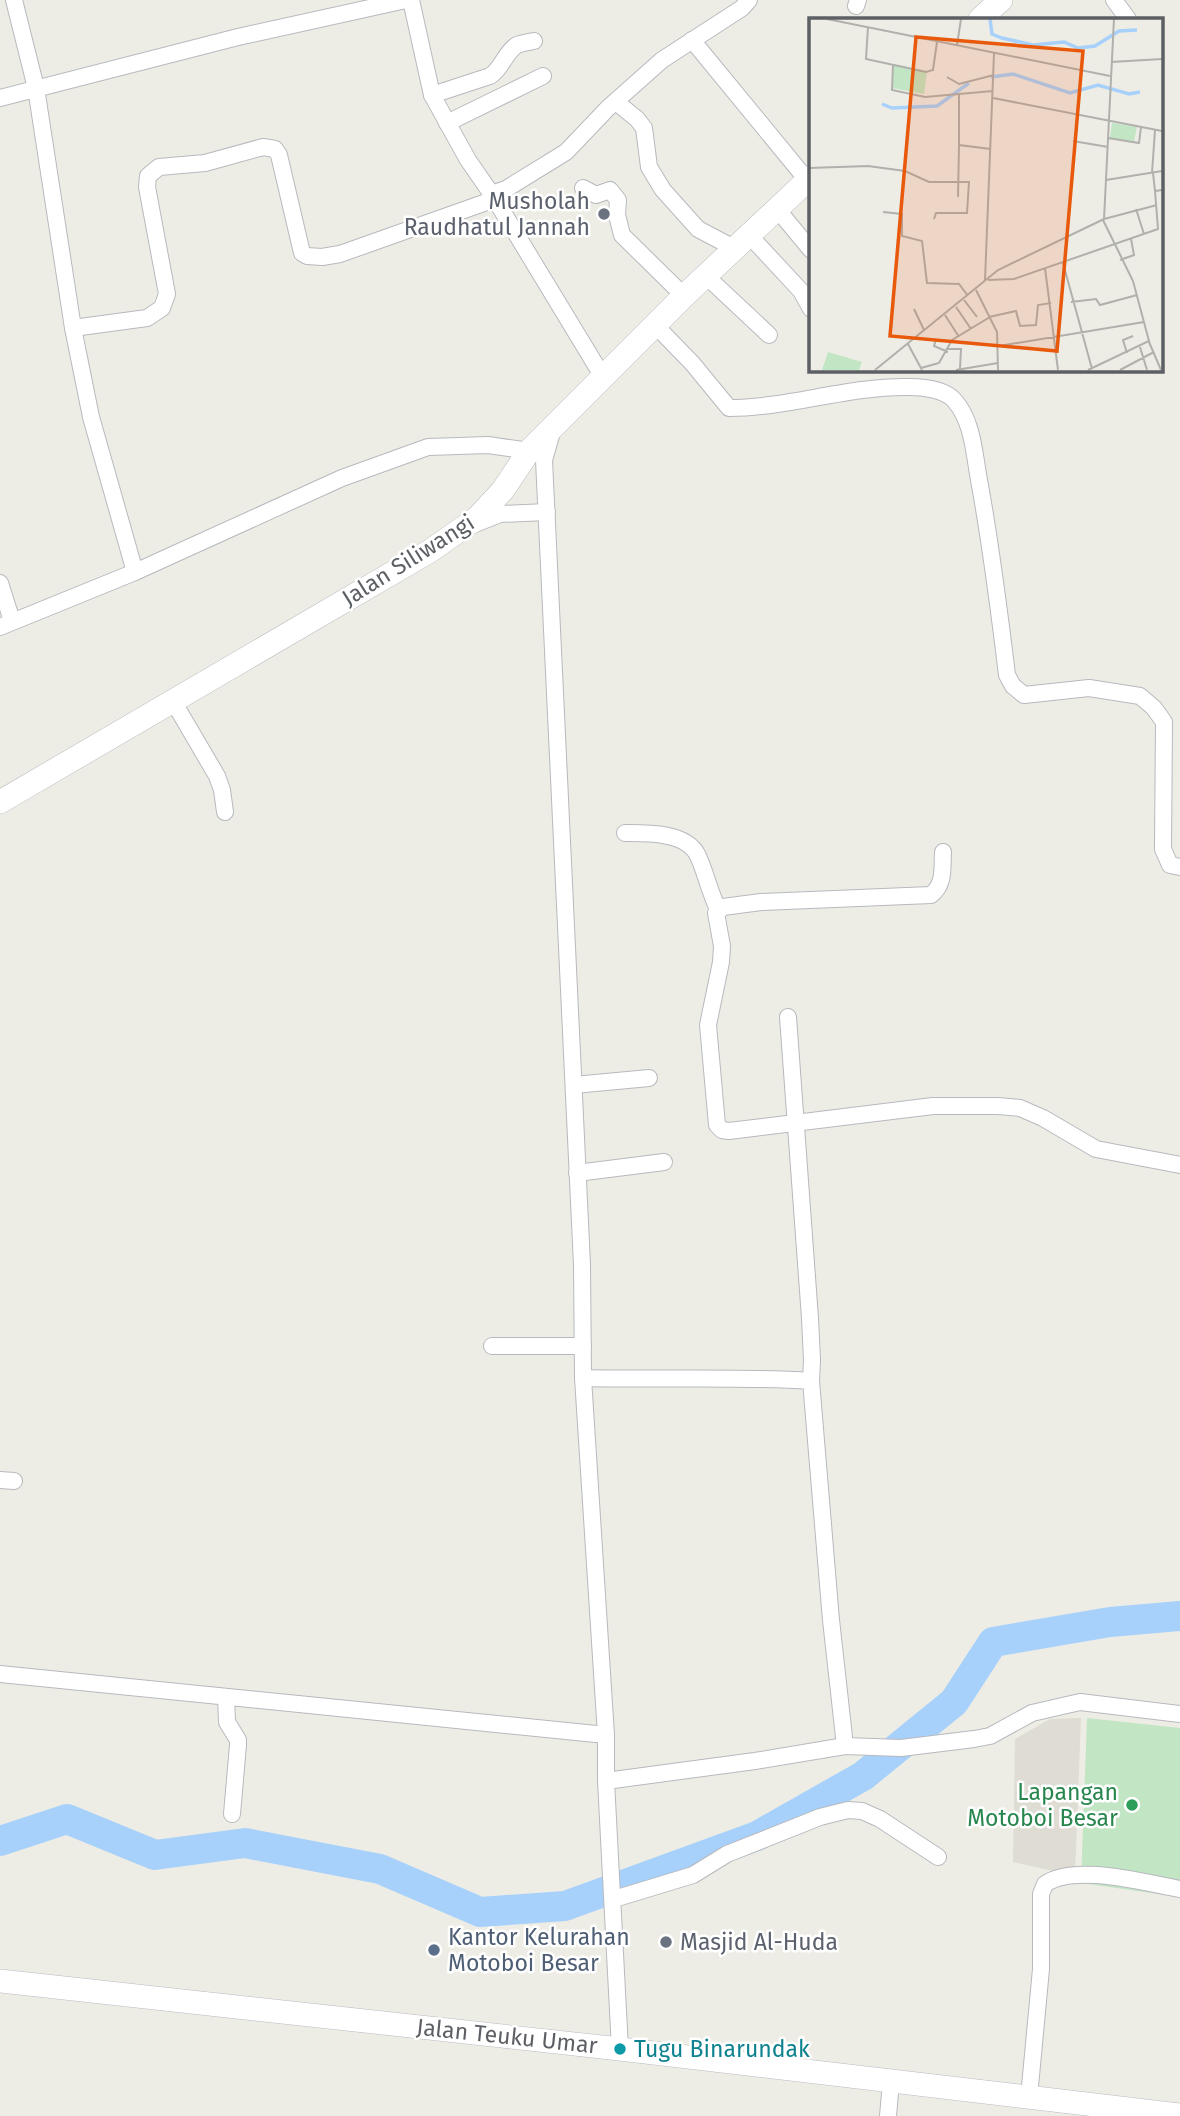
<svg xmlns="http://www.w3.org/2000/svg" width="1180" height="2116" font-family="'Fira Sans',sans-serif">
	<rect width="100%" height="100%" fill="#eeede5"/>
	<!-- education -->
	<polygon fill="#dedcd3" points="1081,1718 1075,1876 1013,1862 1015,1739 1050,1719"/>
	<!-- green -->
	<polygon fill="#c2e5c4" points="1087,1718 1180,1728 1180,1897 1081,1883"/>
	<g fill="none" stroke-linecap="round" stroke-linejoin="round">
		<!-- river -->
		<polyline stroke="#a7d1fb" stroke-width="30" points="0,1841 67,1819 155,1855 245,1843 380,1869 480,1912 565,1906 757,1836 863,1776 954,1702 993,1642 1110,1622 1180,1616"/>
		<!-- street casing -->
		<g stroke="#b7b9be" stroke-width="18">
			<g id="street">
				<polyline points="14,0 36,88 73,328 91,417 135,572"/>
				<polyline points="411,0 432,95 468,160 495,199 603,377"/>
				<polyline points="1114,0 1128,19"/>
				<polyline points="856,6 858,0"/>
				<polyline points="692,40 807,180"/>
				<path d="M432,95L490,76C502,69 505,52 517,45C522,43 529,42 534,41"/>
				<polyline points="0,98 238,37 406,0"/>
				<polyline points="616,102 637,119 644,128 649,167 663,190 698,229 734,248"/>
				<polyline points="447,123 543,76"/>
				<polyline points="583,188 596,195 610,190 618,200 617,215 622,235 684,296"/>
				<polyline points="491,194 506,189 566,152 608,108 662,60 742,8 749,0"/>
				<polyline points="777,209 811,250"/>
				<polyline points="749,235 801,291 811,309"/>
				<polyline points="706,276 769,335"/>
				<path d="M655,325L692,363L729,408C788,408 848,386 909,387C922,387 944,389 954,400C973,421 974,453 979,480C991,545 999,609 1007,675L1013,686L1024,695L1089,688L1140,696L1154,708L1164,722L1163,849L1170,865L1180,867"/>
				<polyline points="73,328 147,318 162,308 167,294 147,187 148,176 159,167 205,163 263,147 275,149 279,155 302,253 307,256 322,257 340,254 495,199"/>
				<polyline points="552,432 544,460 582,1265 583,1378 606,1735 606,1781 620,2049"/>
				<polyline points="475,524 500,514 547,512"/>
				<polyline points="0,583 12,621"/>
				<polyline points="0,627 135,572 342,478 428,447 488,445 529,451"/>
				<polyline points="173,701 217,776 222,790 225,812"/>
				<path d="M625,833C647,833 685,832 697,854C706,872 709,892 719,911"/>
				<path d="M943,852C942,868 945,884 931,895L761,902L723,907L716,913L722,946L721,962L708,1025L717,1125L722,1130L729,1131L933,1106H998L1020,1108L1043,1118L1096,1149L1180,1165"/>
				<polyline points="788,1017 810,1318 812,1360 811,1381"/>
				<polyline points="574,1085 649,1078"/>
				<polyline points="577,1173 664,1162"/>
				<polyline points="492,1346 583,1346"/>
				<path d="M583,1378C659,1380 735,1376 811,1381L831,1620L845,1746"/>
				<polyline points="0,1480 14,1481"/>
				<polyline points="0,1674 606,1735"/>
				<polyline points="226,1697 227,1722 238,1740 238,1745 232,1814"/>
				<polyline points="606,1781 755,1761 845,1746 901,1748 974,1739 990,1736 1032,1713 1080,1702 1180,1714"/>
				<polyline points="614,1899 693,1875 727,1854 820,1817 848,1810 862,1811 880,1819 938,1857"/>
				<path d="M1029,2097L1041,1969V1894L1045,1884C1075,1863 1145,1883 1180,1889"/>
				<polyline points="888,2116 891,2082"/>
			</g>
		</g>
		<!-- secondary casing -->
		<g stroke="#b8bac0" stroke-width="24">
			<g id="secondary">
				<polyline points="980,19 1001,0"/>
				<polyline points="0,802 430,551 477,518 503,490 529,451 684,296 811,177"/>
				<polyline points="0,1981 620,2049 1180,2115"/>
			</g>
		</g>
		<!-- street -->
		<use href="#street" stroke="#fff" stroke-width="16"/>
		<!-- secondary -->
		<use href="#secondary" stroke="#fff" stroke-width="23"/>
	</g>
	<!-- markers -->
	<g fill="#6b7280" stroke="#fff" stroke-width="2.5">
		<circle cx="604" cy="214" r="7"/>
		<circle cx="666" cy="1942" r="7"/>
	</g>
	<circle fill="#2e9e5b" stroke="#fff" stroke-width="2.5" cx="1132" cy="1805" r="7"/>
	<circle fill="#5c6f8a" stroke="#fff" stroke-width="2.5" cx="434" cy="1950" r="7"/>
	<circle fill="#0f9aa8" stroke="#fff" stroke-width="2.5" cx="620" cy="2049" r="7"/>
	<g text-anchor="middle" stroke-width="5" stroke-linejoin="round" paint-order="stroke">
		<!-- worship labels -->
		<g font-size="23" fill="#5b616d" stroke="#fff" text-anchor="end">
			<text x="590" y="209">Musholah<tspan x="590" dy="26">Raudhatul Jannah</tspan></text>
			<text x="680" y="1950" text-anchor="start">Masjid Al-Huda</text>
		</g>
		<!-- street labels -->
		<g font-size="23" fill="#5c5f64" stroke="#fff">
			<text transform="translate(408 560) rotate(-32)" y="8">Jalan Siliwangi</text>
			<text transform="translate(507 2036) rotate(6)" y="8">Jalan Teuku Umar</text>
		</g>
		<!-- leisure labels -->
		<g font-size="23" fill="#27864d" stroke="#fff" text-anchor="end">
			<text x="1118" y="1800">Lapangan<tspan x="1118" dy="26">Motoboi Besar</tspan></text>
		</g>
		<!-- service labels -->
		<g font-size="23" fill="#4e5e75" stroke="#fff" text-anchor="start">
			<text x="448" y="1945">Kantor Kelurahan<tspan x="448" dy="26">Motoboi Besar</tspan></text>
		</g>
		<!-- culture labels -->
		<g font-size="23" fill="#0d838f" stroke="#fff" text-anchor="start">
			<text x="634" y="2057">Tugu Binarundak</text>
		</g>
	</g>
	<!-- overview -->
	<g transform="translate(809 18)">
		<rect width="354" height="354" fill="#eeede5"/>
		<path d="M85,46L118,53L115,76L83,70ZM303,105L328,109L325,123L301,120ZM19,334L53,344L50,352H13Z" fill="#c2e5c4"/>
		<path fill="none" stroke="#a7d1fb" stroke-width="3.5" d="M181,1L183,16L193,20L224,27L255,24L269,30L286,28L310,13L328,12M182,59L204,56L261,75L289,67L320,76L331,74M73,86L83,90L128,88L160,65"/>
		<path fill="none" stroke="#b0b0ad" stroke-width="2" d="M18,1L301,58M59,9L57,41L117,54L124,52L128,24M148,27L152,1M302,44L353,41M84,47L83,72L116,79L184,73M138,59L150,66L185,57M150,75V127L182,131M184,80L353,113M299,120L330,125L332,109M264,123L299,129M0,150L59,148L96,153L120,164H160L158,195H127L125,201M343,155L346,112M344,155L346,173L353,172M297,162L353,153M149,179L150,128M327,191L335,216M74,194L93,196V218L113,223L118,265L150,266L159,278M295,201L348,187M311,242L325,237L322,221M254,245L283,351M236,250L249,352M176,262L185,35M179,262L205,261L349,211L346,173M167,272L188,314L189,352M155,282L168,299M262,284L287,281L291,287L328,277M147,289L162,311M105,291L115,312M136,297L150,319M180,299L207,293L211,308L227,307L229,287L242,285M127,321L125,328L139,334M340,324L352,352M99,326L113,352M190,328L335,304M331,329L338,352M139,331H152L151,351M318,335L314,322L324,318M112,350L130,345L143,322L181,299M66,352L189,252L295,201L305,1M147,352L189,345M279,352L340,323L324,263L294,202M311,352L345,334"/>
		<path fill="#e8590c" fill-opacity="0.15" stroke="#e8590c" stroke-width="3.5" d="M107,19L274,33L248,333L81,318Z"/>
		<rect width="354" height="354" fill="none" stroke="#5c5f64" stroke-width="3.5"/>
	</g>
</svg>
